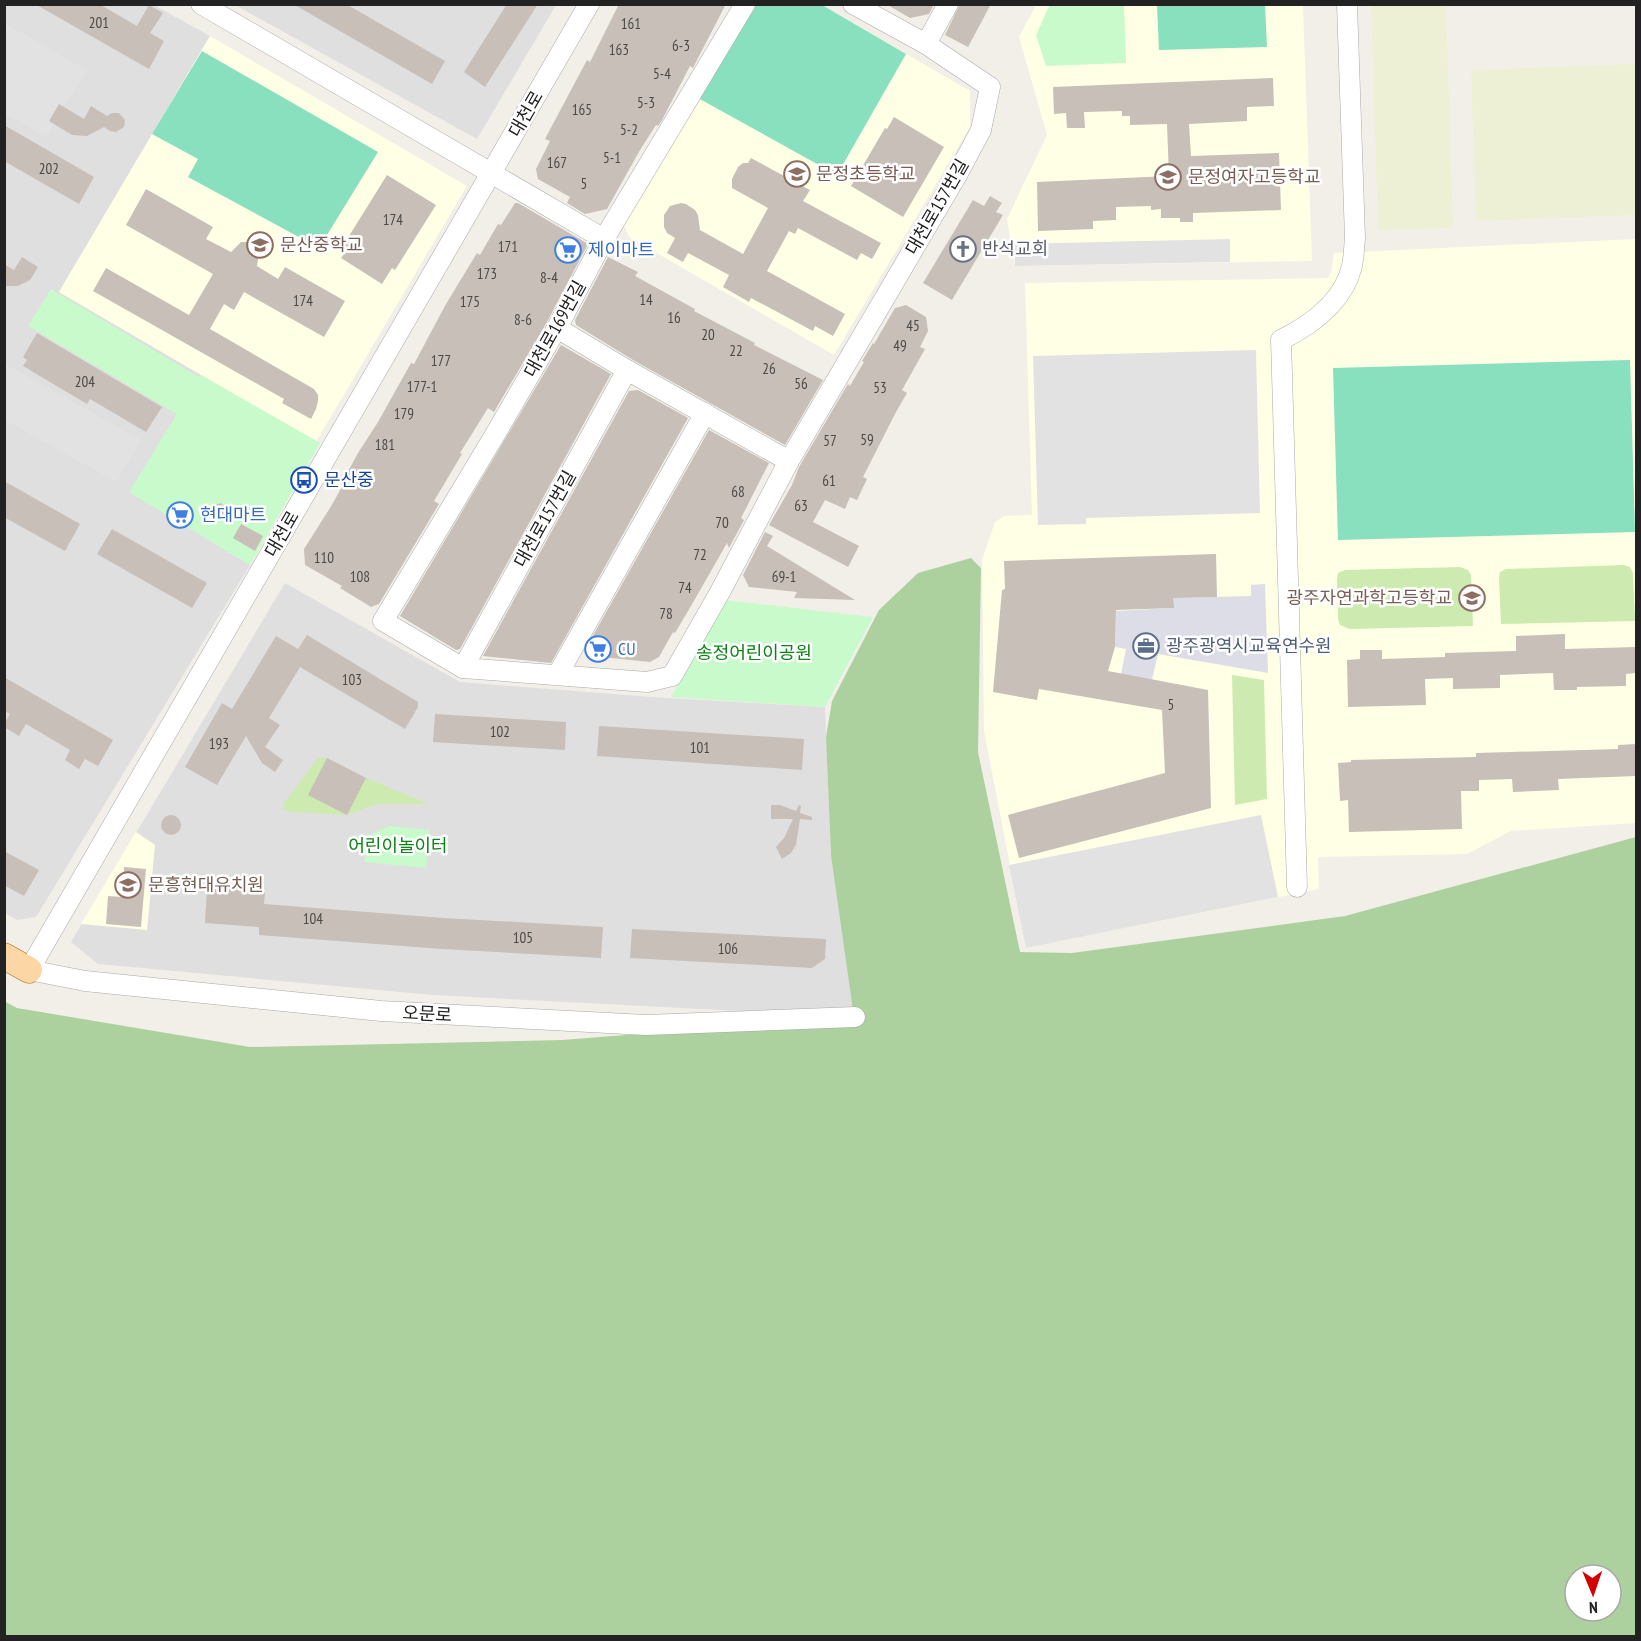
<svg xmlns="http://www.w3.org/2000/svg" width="1641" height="1641" font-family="'PT Sans Narrow','Noto Sans KR',sans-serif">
	<rect width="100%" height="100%" fill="#f2efe9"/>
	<!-- residential -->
	<g fill="#e0dfdf">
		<polygon points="5,5 154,5 210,36 59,292 201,375 130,492 250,565 36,917 17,920 5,913"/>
		<polygon points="235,5 556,5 477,139"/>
		<polygon points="285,583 460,682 651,697 825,707 831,856 855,1017 433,995 98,964 71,942"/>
	</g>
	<!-- education -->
	<g fill="#ffffe5">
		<polygon points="822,5 970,91 970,127 834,355 629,237 622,221 698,98"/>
		<polygon points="1036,5 1303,5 1312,261 1015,266 1007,219 1047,135 1019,37"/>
		<polygon points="210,36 467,186 316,442 59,292"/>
		<polygon points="1636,239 1636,823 1511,831 1467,854 1318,857 1319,889 1026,948 984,731 982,560 995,522 1004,516 1032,515 1025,283 1328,278 1331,272 1334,253"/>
		<polygon points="136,832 155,845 147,930 81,924"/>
	</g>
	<!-- farmland -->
	<g fill="#eef0d5">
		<polygon points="1371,5 1446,5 1453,228 1378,230"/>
		<polygon points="1636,64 1636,215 1476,221 1471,70"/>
	</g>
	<!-- grass -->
	<g fill="#cdebb0">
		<polygon points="1624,565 1630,567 1633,573 1635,621 1501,624 1499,578 1500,572 1506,569"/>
		<polygon points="1460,567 1468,570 1471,575 1473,626 1350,629 1340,625 1338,619 1337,580 1338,573 1345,570"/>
		<polygon points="1232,675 1264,680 1267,799 1235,805"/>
		<polygon points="318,758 327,758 366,778 429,804 376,804 347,815 290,812 284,809 284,803"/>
	</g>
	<!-- forest -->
	<path fill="#add19e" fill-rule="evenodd" d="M971,558L981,568L978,752L1020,952L1072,953L1345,916L1636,837V1636H5L4,1001L17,1008L250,1047L562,1040L854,1017L831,856L826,737L832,701L879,610L918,573ZM1575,1575H1611V1611H1575Z"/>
	<!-- park -->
	<g fill="#c8facc">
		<polygon points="1050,4 1124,5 1126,63 1046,66 1036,35"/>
		<polygon points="51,289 199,377 201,375 320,443 250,565 129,492 177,414 28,326"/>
		<polygon points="725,600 873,617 825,707 671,697"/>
		<polygon points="389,826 430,830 426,868 364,862 367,836"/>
	</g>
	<!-- pitch -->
	<g fill="#88e0be">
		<polygon points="755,5 822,5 906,54 837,175 698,98"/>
		<polygon points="1157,5 1265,5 1267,47 1159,50"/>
		<polygon points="202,51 378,152 319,248 188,177 198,159 152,134"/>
		<polygon points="1630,360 1635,532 1338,540 1333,368"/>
	</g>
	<!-- parking -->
	<g fill="#e2e2e2">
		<polygon points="5,23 87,70 46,137 5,114"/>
		<polygon points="1230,239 1230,262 1015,266 1014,244"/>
		<polygon points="1256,350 1260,513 1086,518 1086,524 1038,525 1033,356"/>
		<polygon points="4,363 141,440 116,482 5,420"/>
		<polygon points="1261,815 1278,897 1026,948 1009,865"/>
	</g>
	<!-- plaza -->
	<polygon fill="#dddde8" points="1265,584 1268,673 1158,654 1152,680 1121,674 1126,649 1115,647 1116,611 1173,608 1173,598 1251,596 1251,585"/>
	<!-- building -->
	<g fill="#c7bfb8">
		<polygon points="35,4 99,4 137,26 149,5 163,13 150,33 164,41 149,69"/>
		<polygon points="293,4 346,4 445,61 432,84"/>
		<polygon points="507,4 538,4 485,87 464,72"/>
		<polygon points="619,4 726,4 698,58 693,68 690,66 662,120 658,126 656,125 640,150 607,209 585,214 567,203 570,197 538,179 536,169 550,141 545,139 587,60 590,62"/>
		<polygon points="886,4 934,4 929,14 910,18"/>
		<polygon points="960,4 991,4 968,47 945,35"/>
		<polygon points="1273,78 1274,106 1247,107 1247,121 1189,124 1191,156 1279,153 1281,210 1193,213 1193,222 1180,222 1180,218 1161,218 1161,209 1151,210 1151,206 1116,207 1116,220 1093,221 1093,229 1038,231 1037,182 1169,176 1167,124 1130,125 1130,116 1122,116 1122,111 1084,112 1085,128 1067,128 1066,113 1054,114 1053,87"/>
		<polygon points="59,104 84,119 91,106 107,116 112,113 119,113 125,120 124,127 116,132 110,131 104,127 87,136 72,135 49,121"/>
		<polygon points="894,117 944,147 903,217 851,186 885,128 887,129"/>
		<polygon points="4,125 94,177 79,204 4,161"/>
		<polygon points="751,158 810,190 803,201 881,243 872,259 861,253 857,260 798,228 795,234 789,231 767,271 845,314 833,336 815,326 813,331 751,298 749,302 723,287 729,275 688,253 683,262 667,253 675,238 667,233 664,227 664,215 670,206 681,203 686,204 695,210 698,215 700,230 743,254 768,208 732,188 732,179 738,167 743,163 748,163"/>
		<polygon points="387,175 436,205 395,270 392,268 382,284 341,258 344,254 338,250 348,235 349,236"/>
		<polygon points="146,189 213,227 206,239 231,252 241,242 250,242 258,248 259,253 257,266 278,279 285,267 345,301 324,337 244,292 234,310 224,304 210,329 314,389 318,395 318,401 316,409 311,419 282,403 284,399 93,291 106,268 189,315 213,274 126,225"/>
		<polygon points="990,196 1002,203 996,212 1003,215 952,300 923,283 973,200 984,206"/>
		<polygon points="515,203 518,203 588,244 547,322 494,412 488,408 460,453 462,454 434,501 439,504 379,604 371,607 340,588 342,586 305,565 304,549 330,508 347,478 345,477 358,453 378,422 411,363 414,364 446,304 477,253 480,255 498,224 501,225"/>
		<polygon points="22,257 38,267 30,280 18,286 4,286 4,264 14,270"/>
		<polygon points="608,257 638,272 635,276 695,309 694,311 755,343 754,345 823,380 785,445 633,360 576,325 575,320"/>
		<polygon points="906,305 926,317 928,331 920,347 925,349 902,390 907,393 896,412 863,477 867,479 857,500 850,497 845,509 825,500 813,522 859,546 848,567 769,525 792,485 799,467 848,384 850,386 864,362 862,361 873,343 874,344 895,308"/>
		<polygon points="37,333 162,407 146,432 90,399 87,404 23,366 27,360 23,357"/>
		<polygon points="561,345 611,374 460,649 456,650 400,616"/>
		<polygon points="638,390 688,418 551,663 483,656 629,391"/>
		<polygon points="709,430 769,463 741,518 744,520 729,548 727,543 691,606 675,633 673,632 659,657 650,662 592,656 588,653 586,648"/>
		<polygon points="4,481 80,524 65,551 4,517"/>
		<polygon points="221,503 227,508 230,518 218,520 213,517 212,509 215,505"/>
		<polygon points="241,524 263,536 255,551 233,538"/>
		<polygon points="112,529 207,583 192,608 97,554"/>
		<polygon points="765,532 773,536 767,546 855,600 794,598 797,592 749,587 743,575"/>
		<polygon points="1216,554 1217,597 1173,598 1174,608 1116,610 1115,647 1108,671 1208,690 1211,808 1019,858 1008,815 1165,773 1162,710 1039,689 1037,700 993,692 1002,590 1005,589 1004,561"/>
		<polygon points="1565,634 1565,649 1636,647 1636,673 1626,674 1626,686 1577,687 1577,690 1554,690 1553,673 1500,675 1500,688 1453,689 1453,678 1425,679 1426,705 1348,707 1347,660 1360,659 1360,650 1382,650 1382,659 1445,657 1445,653 1516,651 1516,636"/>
		<polygon points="307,635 418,702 418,707 405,729 300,667 269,718 280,725 265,747 283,760 275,772 262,763 246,736 217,785 185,767 222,703 232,709 276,636 298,649"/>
		<polygon points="4,677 113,740 98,766 85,759 79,769 65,760 70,750 26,724 19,736 4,727 4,724 10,714 4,711"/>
		<polygon points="435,714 566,722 565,750 433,742"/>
		<polygon points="599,726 804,739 802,770 597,756"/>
		<polygon points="1636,744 1636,776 1558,779 1559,790 1513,792 1512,779 1479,780 1479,791 1461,791 1462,829 1349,832 1348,800 1340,801 1338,763 1351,762 1351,760 1476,757 1476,753 1618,749 1618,745"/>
		<polygon points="327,758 366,778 347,815 308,795"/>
		<polygon points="771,805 780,805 796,811 799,805 801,806 800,813 812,817 812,820 800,819 796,845 791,853 782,859 776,847 784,838 793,819 771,819"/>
		<circle cx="171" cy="825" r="10"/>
		<polygon points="4,851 39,870 24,896 4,885"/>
		<polygon points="124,867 146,869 141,927 106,924 108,896 122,897"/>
		<polygon points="207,888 265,892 264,904 444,918 603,927 601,958 442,949 259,935 259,927 205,923"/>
		<polygon points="632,929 826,939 825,959 812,968 630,958"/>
	</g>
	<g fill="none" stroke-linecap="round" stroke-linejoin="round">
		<!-- minor casing -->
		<g stroke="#a9a9a9" stroke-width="21">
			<g id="minor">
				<polyline points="201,4 604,239"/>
				<polyline points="589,4 29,970 85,981 381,1011 646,1025 855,1017"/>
				<polyline points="745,4 604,239 557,328 493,438 383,621 463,668 647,682 672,676 720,592 789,461 957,175 981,130 990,87 926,44 853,4"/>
				<polyline points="926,44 948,4"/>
				<polyline points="557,328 627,370 789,461"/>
				<polyline points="463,668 627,370"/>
				<polyline points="558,674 705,413"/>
				<path d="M1297,887L1281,340C1311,325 1344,301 1352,266C1354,257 1354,247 1355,238L1347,4"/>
			</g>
		</g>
		<!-- major casing -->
		<g stroke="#a06b00" stroke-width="27">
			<polyline id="major" points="4,956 29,970"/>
		</g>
		<!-- minor -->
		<use href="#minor" stroke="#fff" stroke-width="20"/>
		<!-- major -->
		<use href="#major" stroke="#fcd6a4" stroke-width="26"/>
	</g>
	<!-- icons -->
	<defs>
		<g id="school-ring" transform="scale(1.35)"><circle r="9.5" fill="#fff" stroke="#8d6e63" stroke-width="1.5"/><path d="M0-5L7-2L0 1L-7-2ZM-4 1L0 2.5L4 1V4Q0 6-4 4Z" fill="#8d6e63"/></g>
		<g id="church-ring" transform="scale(1.35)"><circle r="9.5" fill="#fff" stroke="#6b7280" stroke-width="1.5"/><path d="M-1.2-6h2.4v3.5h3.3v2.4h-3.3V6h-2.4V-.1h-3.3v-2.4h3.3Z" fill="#6b7280"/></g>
		<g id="supermarket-ring" transform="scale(1.35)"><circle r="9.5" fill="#fff" stroke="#3f7fe0" stroke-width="1.5"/><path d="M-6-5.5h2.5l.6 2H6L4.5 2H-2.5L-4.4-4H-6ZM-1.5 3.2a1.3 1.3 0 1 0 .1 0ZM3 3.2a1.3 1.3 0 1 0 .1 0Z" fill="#3f7fe0"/></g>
		<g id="bus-ring" transform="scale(1.35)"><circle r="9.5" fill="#fff" stroke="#1a4fb4" stroke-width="1.5"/><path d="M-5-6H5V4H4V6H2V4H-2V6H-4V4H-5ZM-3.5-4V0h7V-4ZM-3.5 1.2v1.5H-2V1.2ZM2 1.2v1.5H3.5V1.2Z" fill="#1a4fb4"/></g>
		<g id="office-ring" transform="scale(1.35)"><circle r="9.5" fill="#fff" stroke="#5c6f8a" stroke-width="1.5"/><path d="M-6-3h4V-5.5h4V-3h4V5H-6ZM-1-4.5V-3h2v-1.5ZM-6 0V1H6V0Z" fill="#5c6f8a"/></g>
	</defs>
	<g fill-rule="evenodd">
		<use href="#school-ring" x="797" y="174"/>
		<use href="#school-ring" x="1168" y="177"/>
		<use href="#school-ring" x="260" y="245"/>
		<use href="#church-ring" x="963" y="249"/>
		<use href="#supermarket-ring" x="568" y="250"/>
		<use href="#bus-ring" x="304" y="480"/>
		<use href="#supermarket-ring" x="180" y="515"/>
		<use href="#school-ring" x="1472" y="598"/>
		<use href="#office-ring" x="1146" y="646"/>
		<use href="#supermarket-ring" x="598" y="649"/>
		<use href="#school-ring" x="128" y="885"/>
	</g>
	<g text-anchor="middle" stroke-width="5" stroke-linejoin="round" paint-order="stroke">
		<!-- number labels -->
		<g font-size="15" fill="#4b4948">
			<text x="99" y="28">201</text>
			<text x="631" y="29">161</text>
			<text x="681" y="51">6-3</text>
			<text x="619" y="55">163</text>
			<text x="662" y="79">5-4</text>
			<text x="646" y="108">5-3</text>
			<text x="582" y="115">165</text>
			<text x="629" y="135">5-2</text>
			<text x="612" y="163">5-1</text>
			<text x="557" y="168">167</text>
			<text x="49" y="174">202</text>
			<text x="584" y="189">5</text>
			<text x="393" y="225">174</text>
			<text x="508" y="252">171</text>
			<text x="487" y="279">173</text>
			<text x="549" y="283">8-4</text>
			<text x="646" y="305">14</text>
			<text x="303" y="306">174</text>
			<text x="470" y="307">175</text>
			<text x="674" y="323">16</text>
			<text x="523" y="325">8-6</text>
			<text x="913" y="331">45</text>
			<text x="708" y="340">20</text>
			<text x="900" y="351">49</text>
			<text x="736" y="356">22</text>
			<text x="441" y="366">177</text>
			<text x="769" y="374">26</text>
			<text x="85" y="387">204</text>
			<text x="801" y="389">56</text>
			<text x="422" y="392">177-1</text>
			<text x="880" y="393">53</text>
			<text x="404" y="419">179</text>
			<text x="867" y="445">59</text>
			<text x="830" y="446">57</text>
			<text x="385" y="450">181</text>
			<text x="829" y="486">61</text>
			<text x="738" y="497">68</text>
			<text x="801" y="511">63</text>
			<text x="722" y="528">70</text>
			<text x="700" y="560">72</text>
			<text x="324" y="563">110</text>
			<text x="360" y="582">108</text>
			<text x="784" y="582">69-1</text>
			<text x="685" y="593">74</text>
			<text x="666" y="619">78</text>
			<text x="352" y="685">103</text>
			<text x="1171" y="710">5</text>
			<text x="500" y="737">102</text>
			<text x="219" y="749">193</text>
			<text x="700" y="753">101</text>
			<text x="313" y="924">104</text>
			<text x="523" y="943">105</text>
			<text x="728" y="954">106</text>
		</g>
		<!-- street labels -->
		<g font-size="18" fill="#222" stroke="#fff">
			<text transform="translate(526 114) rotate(-60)" y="6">대천로</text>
			<text transform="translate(937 207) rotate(-60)" y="6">대천로157번길</text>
			<text transform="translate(555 329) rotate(-61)" y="6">대천로169번길</text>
			<text transform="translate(545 519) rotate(-61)" y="6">대천로157번길</text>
			<text transform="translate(282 534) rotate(-60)" y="6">대천로</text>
			<text transform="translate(427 1014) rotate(3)" y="6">오문로</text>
		</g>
		<!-- education labels -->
		<g font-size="18" fill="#785e54" stroke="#fff" text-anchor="start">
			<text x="816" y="180">문정초등학교</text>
			<text x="1188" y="183">문정여자고등학교</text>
			<text x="280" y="251">문산중학교</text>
			<text x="1452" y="604" text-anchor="end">광주자연과학고등학교</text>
			<text x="148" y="891">문흥현대유치원</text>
		</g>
		<!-- worship labels -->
		<g font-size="18" fill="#5b616d" stroke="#fff" text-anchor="start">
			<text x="982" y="255">반석교회</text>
		</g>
		<!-- shop labels -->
		<g font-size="18" fill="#366cbe" stroke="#fff" text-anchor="start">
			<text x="588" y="256">제이마트</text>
			<text x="200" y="521">현대마트</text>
			<text x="618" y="655">CU</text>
		</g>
		<!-- transit labels -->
		<g font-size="18" fill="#164399" stroke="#fff" text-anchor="start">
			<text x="324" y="486">문산중</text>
		</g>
		<!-- service labels -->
		<g font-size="18" fill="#4e5e75" stroke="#fff" text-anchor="start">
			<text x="1166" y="652">광주광역시교육연수원</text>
		</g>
		<!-- park labels -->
		<g font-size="18" fill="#0c8416" stroke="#fff">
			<text x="754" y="659">송정어린이공원</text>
			<text x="398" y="852">어린이놀이터</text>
		</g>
	</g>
	<!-- border -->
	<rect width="1641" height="1641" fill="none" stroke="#222222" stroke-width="12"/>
	<!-- north arrow -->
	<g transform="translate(1593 1593) rotate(178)"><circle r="28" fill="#ffffff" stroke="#a7a7a7" stroke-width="1.5"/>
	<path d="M0-4.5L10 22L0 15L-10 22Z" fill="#d40000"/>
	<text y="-9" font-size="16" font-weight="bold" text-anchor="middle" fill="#222222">N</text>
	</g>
</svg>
